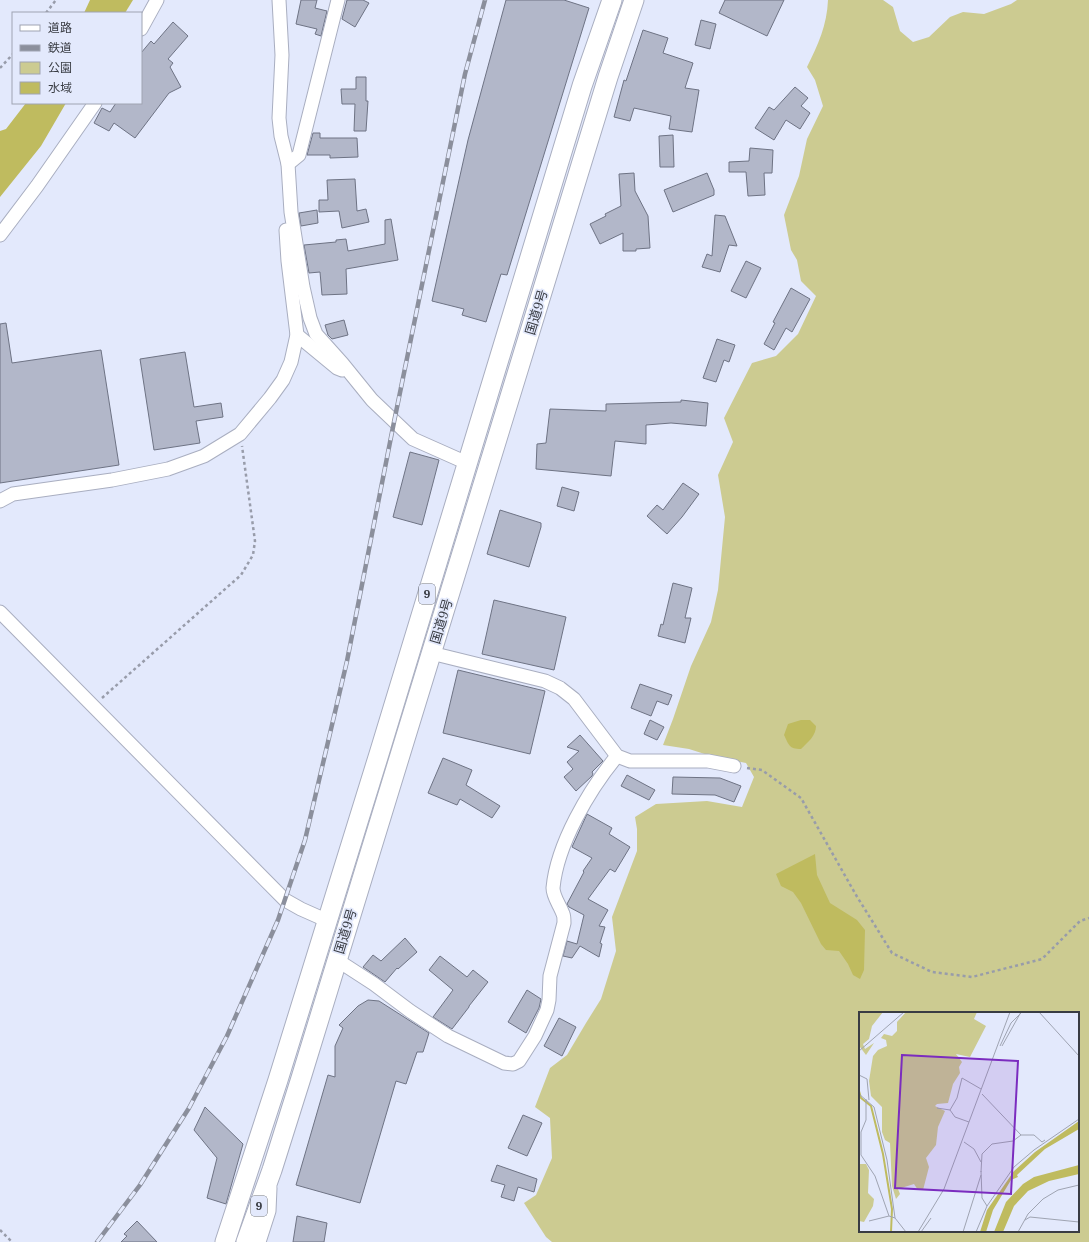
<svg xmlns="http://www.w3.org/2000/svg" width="1089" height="1242" font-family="Lora,'Noto Sans JP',serif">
	<rect width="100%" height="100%" fill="#e3e9fc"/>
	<!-- green -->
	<path fill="#cccb91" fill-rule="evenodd" d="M828,0H883L893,7L900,31L913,42L929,37L950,17L963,12L984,14L1011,4L1017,0H1089V1242H552L546,1237L524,1203L536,1195L552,1158L550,1118L535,1107L550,1068L567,1055L586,1023L601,999L616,951L612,917L637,851V829L635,817L656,804L707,801L742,807L754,777L746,763L711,756L689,749L663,745L673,719L691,666L711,622L718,590L725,517L718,475L733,442L724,418L752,363L776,356L798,334L816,296L801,281L797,260L791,250L784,215L799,176L807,139L823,106L815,80L807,67C818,45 827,25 828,0ZM860,1013H1078V1231H860Z"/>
	<!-- water -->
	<g fill="#bfbb5f">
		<polygon points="90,0 133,0 125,13 84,13"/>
		<polygon points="26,103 66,103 41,146 0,197 0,131 6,129"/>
		<path d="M801,720H810L816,726C816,736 808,742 801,749C789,749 789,745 784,735L788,724Z"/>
		<polygon points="815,854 817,875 830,903 857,920 865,930 864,970 860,979 853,975 848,964 839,951 826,950 821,944 801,903 793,892 781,886 776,874"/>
	</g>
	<!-- building -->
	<g fill="#b2b7c9" stroke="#6e7384">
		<polygon points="301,0 317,0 315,8 327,11 321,36 315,34 317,29 296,24"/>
		<polygon points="347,0 363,0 369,3 355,27 342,19"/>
		<polygon points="506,0 564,0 589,8 507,275 501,274 486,322 462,315 464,309 432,301 468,140"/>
		<polygon points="725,0 784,0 767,36 719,13"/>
		<polygon points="701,20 716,24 710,49 695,45"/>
		<polygon points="173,22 188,36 168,59 173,63 170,67 181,87 169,93 135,138 114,123 109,131 94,123 102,108 110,112 116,103 141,103 141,53 151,41 154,44"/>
		<polygon points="643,30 668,38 663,53 693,63 685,88 699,90 692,132 669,129 671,116 634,108 630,121 614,117 624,80 626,81"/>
		<polygon points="356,77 366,77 366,101 368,101 366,131 354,131 355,104 342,104 341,89 356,89"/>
		<polygon points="795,87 808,98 801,106 810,113 800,129 786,120 774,140 755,128 769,107 774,110"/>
		<polygon points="313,133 320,133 320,138 357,138 358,157 330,158 330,155 307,155"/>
		<polygon points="673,135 674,167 660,167 659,136"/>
		<polygon points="750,148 773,150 772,173 764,173 765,195 748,196 746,172 729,172 729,162 749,161"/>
		<polygon points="634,173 635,191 648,216 650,248 636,249 636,251 623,251 623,233 600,244 590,224 606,216 605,214 621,206 619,174"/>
		<polygon points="707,173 714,190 714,195 673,212 664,190"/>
		<polygon points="355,179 357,211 366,209 369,222 342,228 339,211 319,212 319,200 328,200 327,180"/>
		<polygon points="317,210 318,223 301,226 299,213"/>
		<polygon points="715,215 725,216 737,246 729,245 720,272 702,267 707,254 712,256"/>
		<polygon points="391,219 398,260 346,269 347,294 322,295 320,272 309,273 304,245 336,242 336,240 346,239 348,251 385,244 385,220"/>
		<polygon points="746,261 761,268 746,298 731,291"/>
		<polygon points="791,288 810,299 792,332 786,328 774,350 764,344 775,323 773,322"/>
		<polygon points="344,320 348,335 332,339 328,335 325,325"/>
		<polygon points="6,323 12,363 101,350 119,465 0,483 0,324"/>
		<polygon points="717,339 735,345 729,362 724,360 716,382 703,378"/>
		<polygon points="185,352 194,407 221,403 223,417 196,421 200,443 154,450 140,359"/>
		<polygon points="681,400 708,403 706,426 671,423 646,425 646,444 615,441 611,476 536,469 537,444 546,443 550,409 606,411 606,404 681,402"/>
		<polygon points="410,452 439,460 422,525 393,517"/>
		<polygon points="683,483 699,494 682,517 667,534 647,516 657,505 663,510"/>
		<polygon points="562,487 579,492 574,511 557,506"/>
		<polygon points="500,510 541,523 541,527 529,567 487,554"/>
		<polygon points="673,583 692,588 685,618 691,618 685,643 658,636 661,624 663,625"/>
		<polygon points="494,600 566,617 554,670 482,654"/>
		<polygon points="458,670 545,691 530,754 443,733"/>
		<polygon points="640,684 672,695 668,705 657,701 651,716 631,708"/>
		<polygon points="650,720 664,727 657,740 644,734"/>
		<polygon points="580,735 603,761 592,772 593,774 592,776 576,791 564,777 573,769 567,762 579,751 567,747"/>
		<polygon points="443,758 472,770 466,785 500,806 492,818 460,799 457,805 428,793"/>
		<polygon points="627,775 655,790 649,800 621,786"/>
		<polygon points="673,777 720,778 741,786 734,802 715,795 672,794"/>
		<polygon points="587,814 612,828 609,834 630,847 615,872 610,869 588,899 608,910 599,926 605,927 600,943 602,944 599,957 580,946 572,958 563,956 567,941 577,944 584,915 569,907 567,904 584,872 583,871 592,858 572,847"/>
		<polygon points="405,938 417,952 398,969 397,968 385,982 363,967 373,955 381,961"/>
		<polygon points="440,956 467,977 473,970 488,982 469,1006 469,1007 452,1029 433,1017 453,990 429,970"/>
		<polygon points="527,990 541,999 539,1008 526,1033 508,1022"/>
		<polygon points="368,1000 379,1001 429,1033 423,1052 417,1052 406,1084 396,1081 360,1203 296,1185 328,1075 335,1077 335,1046 343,1028 339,1025 358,1006"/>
		<polygon points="559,1018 576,1027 562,1056 544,1046"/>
		<polygon points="205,1107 243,1144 226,1204 207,1198 217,1158 194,1130"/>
		<polygon points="523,1115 542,1123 527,1156 508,1148"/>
		<polygon points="497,1165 537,1179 534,1192 518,1187 514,1201 501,1197 505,1185 491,1181"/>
		<polygon points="297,1216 327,1223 324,1242 293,1242"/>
		<polygon points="137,1221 157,1242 121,1242 127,1236 124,1234"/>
	</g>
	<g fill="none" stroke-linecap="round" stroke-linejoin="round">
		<!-- minor casing -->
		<g stroke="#a9aec0" stroke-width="15">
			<g id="minor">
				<polyline points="279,0 282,55 279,118 281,136 288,164 291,212 303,287 310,318 316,334 342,363 372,400 413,439 467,463"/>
				<polyline points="141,29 157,0"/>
				<polyline points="288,164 299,155 338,0"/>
				<polyline points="0,235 37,186 95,103"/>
				<polyline points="297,335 337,368 342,370"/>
				<polyline points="0,501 13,494 112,480 168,469 204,456 240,434 270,398 283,380 291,362 297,335 288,261 286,230"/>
				<polyline points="0,612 285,900 301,909 328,921"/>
				<polyline points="431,653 545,681 560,688 574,699 617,756 630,761 708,761 734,766"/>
				<path d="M337,960L374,984L410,1011L448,1036L504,1063L513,1064L519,1061L535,1036L547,1010L549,1000L550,976L564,923C564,920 564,916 563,914C560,905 553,897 553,888C557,844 589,790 617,756"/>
				<polyline points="259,1242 269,1211 270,1188"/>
			</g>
		</g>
		<!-- highway casing -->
		<g stroke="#a9aec0" stroke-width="21">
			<g id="highway">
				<polyline points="225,1242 278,1080 379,754 582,86 612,0"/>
				<polyline points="246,1242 272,1170 301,1078 608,77 634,0"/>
			</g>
		</g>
		<!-- path -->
		<g stroke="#989caa" stroke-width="2.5" stroke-dasharray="3 3" stroke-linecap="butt">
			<polyline points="46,13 56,0"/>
			<polyline points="0,68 13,54"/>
			<polyline points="102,698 241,575 253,555 255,541 242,446"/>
			<polyline points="747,768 762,770 801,798 856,895 892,953 932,972 972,977 1042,959 1080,921 1089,918"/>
			<polyline points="0,1230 12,1242"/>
		</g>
		<!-- minor -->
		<use href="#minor" stroke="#fff" stroke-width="13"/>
		<!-- highway -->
		<use href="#highway" stroke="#fff" stroke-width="19"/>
		<!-- rail casing -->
		<g stroke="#8b8f9c" stroke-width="4.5">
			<polyline id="rail" points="97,1242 140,1185 189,1108 227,1036 278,920 305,840 347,661 394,422 465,74 485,0"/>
		</g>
		<!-- rail -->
		<use href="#rail" stroke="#e3e9fc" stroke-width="3" stroke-dasharray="9" stroke-linecap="butt"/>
	</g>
	<g text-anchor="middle" stroke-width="3.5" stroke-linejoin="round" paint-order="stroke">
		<!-- shield labels -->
		<g fill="#e3e9fc" stroke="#6c707a" stroke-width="1">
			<rect x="419" y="584" width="16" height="20" rx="3"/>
			<rect x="251" y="1196" width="16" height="20" rx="3"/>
		</g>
		<g font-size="12" font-weight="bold" fill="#393c43">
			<text x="427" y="598">9</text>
			<text x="259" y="1210">9</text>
		</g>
		<!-- street labels -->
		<g font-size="13" fill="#393c43" stroke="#e3e9fc">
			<text transform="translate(536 312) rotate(-73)" y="5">国道9号</text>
			<text transform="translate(441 621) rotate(-73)" y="5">国道9号</text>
			<text transform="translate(345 931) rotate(-73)" y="5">国道9号</text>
		</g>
	</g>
	<!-- overview -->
	<g transform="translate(859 1012)">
		<rect width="220" height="220" fill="#e3e9fc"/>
		<path d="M0,0H24L13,14L10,27L4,32L6,37L15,31L7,43L1,35ZM47,0H118L115,7L127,14L111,45L97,42L103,50L100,55L101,61L94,72L89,91L78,92L76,94L86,99L79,115L77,133L67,146L70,155L64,178H59L55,172L39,177L41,182L37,187L33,174L31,131L26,128L23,120V95L12,84L10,69L14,44L19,38L28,34L27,28L22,26L25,22L33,24L38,19V10ZM0,152H7L10,158L9,181L15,187L14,194L5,210L0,209Z" fill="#cccb91"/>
		<path d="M220,109V117L186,137L158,163L159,165L152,168L134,198L127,220H121L128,198L155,159L176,140ZM220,153V162L190,169L169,179L155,194L144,220H135L147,190L164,172L175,165Z" fill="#bfbb5f"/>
		<path fill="none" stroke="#bfbb5f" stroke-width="2" d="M0,79L2,86L12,94L24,142L33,197L32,220"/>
		<path fill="none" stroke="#9fa4b2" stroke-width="1" d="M180,0L220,44M141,34L152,11L163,0M143,34L162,0M0,39L45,0M0,63L8,67L10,88M0,82L15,95L28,148L36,206L47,220M123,82L162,123M7,87V108L2,120V143L16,164L30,204L36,206M78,96L91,98L96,105L110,110M91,98L98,86L103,66L122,77M105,130L115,137L122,150M122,159L123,186L128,194M122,160L123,142L133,132L154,129L162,123H175L183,130L186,128M166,208L171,205L220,210M10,209L30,204M59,220L85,177L151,0M62,220L72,206M104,220L122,163M117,220L128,194L155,155L175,138L220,107M159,220L169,202L184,187L199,178L220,173"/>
		<path fill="#7b2cbf" fill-opacity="0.15" stroke="#7b2cbf" stroke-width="2" d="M43,43L159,49L152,182L36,176Z"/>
		<rect width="220" height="220" fill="none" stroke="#393c43" stroke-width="2"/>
	</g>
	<!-- legend -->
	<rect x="12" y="12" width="130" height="92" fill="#e3e9fc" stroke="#9fa4b2"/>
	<rect x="20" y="25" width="20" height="6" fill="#ffffff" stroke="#9fa4b2"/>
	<text x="48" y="32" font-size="12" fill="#393c43">道路</text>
	<rect x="20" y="45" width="20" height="6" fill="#8b8f9c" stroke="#9fa4b2"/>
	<text x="48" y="52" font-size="12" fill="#393c43">鉄道</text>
	<rect x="20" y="62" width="20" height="12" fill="#cccb91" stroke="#9fa4b2"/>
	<text x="48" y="72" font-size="12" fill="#393c43">公園</text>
	<rect x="20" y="82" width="20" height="12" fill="#bfbb5f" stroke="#9fa4b2"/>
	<text x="48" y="92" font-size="12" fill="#393c43">水域</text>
</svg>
